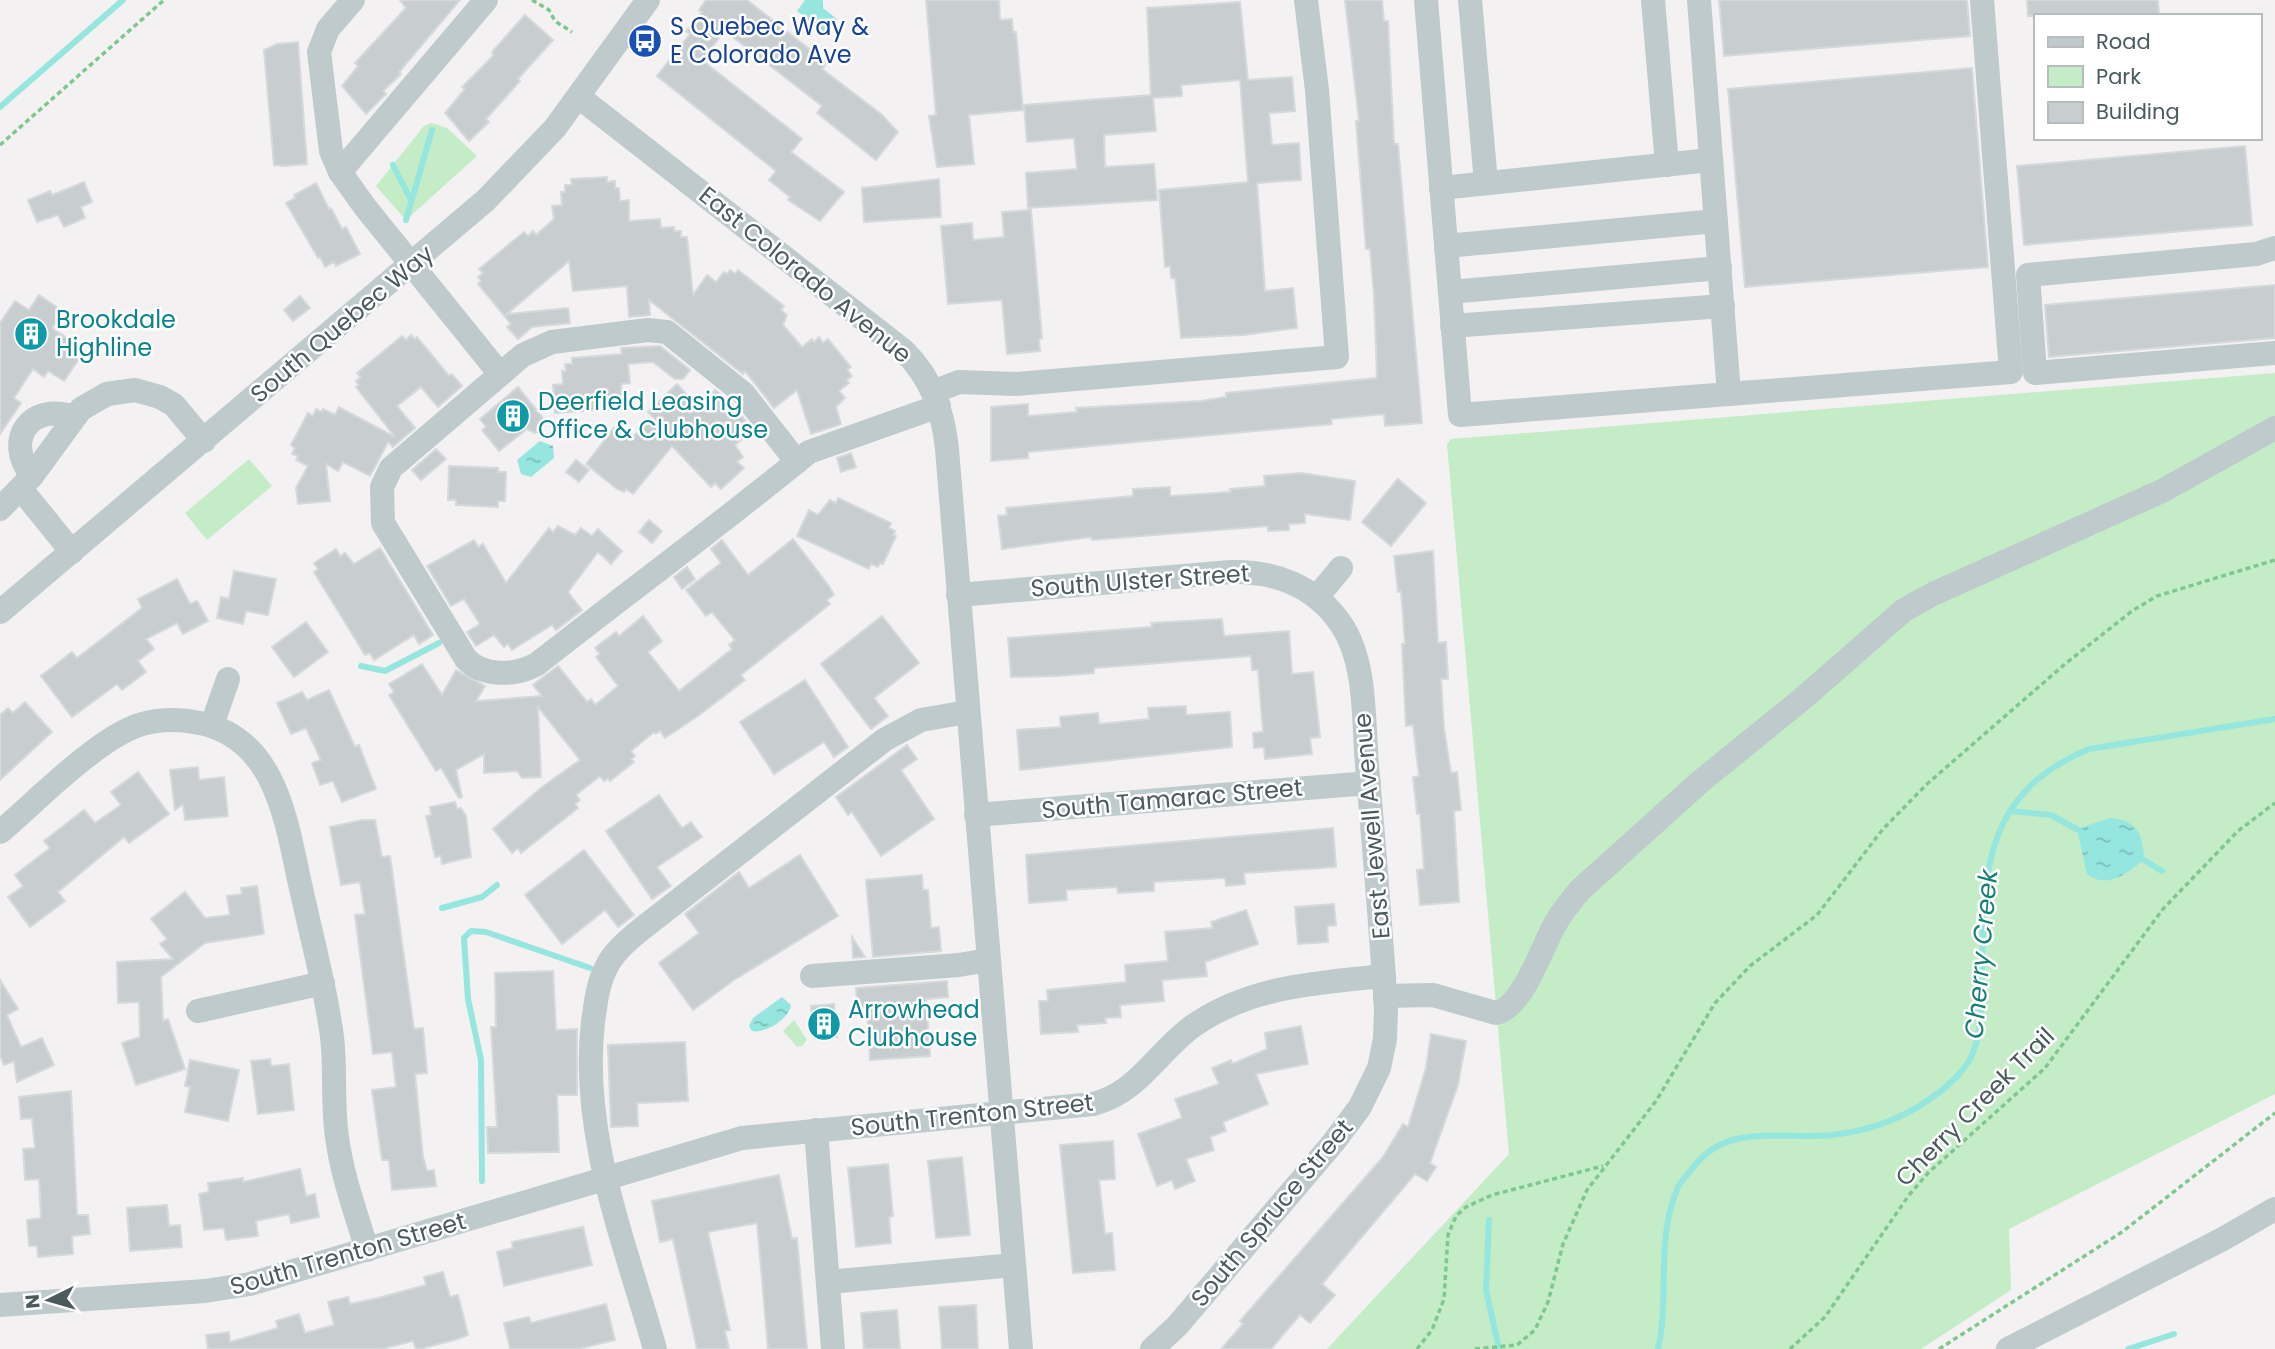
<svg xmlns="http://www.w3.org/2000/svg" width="2275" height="1349" font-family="Poppins,sans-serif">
	<defs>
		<pattern id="water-ripples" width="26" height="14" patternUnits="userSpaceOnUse" patternTransform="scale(1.75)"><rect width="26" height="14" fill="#94e6df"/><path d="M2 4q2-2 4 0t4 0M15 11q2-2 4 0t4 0" fill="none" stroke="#7bbdb8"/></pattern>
	</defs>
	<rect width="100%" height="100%" fill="#f3f1f2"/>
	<!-- green -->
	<g fill="#c4ecc7">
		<polygon points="432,123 447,128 477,156 406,220 376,186 424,126"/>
		<polygon points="2275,373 2275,1094 2009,1229 2011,1290 1921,1349 1327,1349 1509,1154 1447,444 1451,439"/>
		<polygon points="249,459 272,486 207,540 185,513"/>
		<polygon points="794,1020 807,1040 802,1046 797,1047 783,1031"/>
	</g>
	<!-- water -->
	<g fill="url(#water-ripples)">
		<polygon points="805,0 823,0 823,8 837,19 826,33 797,11"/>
		<polygon points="540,441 553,446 554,458 531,477 521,474 517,460"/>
		<path d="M2110,818C2137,820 2143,834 2144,860C2126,873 2109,890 2087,874L2077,829Z"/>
		<path d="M782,997L791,1005C789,1019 765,1034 752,1031L749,1026L753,1018Z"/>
	</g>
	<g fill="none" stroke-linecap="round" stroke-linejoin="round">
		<!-- stream -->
		<g stroke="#94e6df" stroke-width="6">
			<polyline points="0,107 123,0"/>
			<polyline points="393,165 411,200"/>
			<polyline points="406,220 432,130"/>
			<polyline points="361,666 385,671 439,643"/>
			<polyline points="2010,811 2051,815 2082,832"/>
			<polyline points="2137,856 2162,871"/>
			<polyline points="442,908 482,897 497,885"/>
			<polyline points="482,1181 481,1060 468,999 464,938 471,931 486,932 590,968"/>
			<polyline points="1489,1220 1486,1290 1499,1349"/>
			<path d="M1658,1349C1670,1295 1655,1240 1678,1187C1682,1180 1689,1173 1694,1166C1729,1122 1784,1140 1832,1135C1869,1131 1900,1120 1930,1099C1945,1089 1963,1073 1971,1057C1982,1035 1981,1003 1982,979C1984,878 1979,795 2089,749L2275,719"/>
			<polyline points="2128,1349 2174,1334"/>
		</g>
	</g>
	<!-- building -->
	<g fill="#c8cdd0" stroke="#d5d9dc" stroke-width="2">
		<polygon points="400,0 460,0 399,72 401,74 383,91 386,94 366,114 342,86 358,66 355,63 406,8"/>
		<polygon points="706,0 747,0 827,63 822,69 881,114 898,132 876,160 817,113 822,106 725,31 702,60 802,139 791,152 844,192 820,221 788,200 790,197 769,180 776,171 657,76 690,34 686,31 702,12 699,10"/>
		<polygon points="926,0 999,0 1000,20 1012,19 1013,32 1016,32 1023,110 969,115 974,164 937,167 929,116 936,115"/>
		<polygon points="1345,0 1382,0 1384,21 1388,21 1394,144 1398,144 1422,423 1385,426 1384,414 1331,419 1332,424 1028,452 1028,458 991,461 991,407 1028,404 1028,416 1077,412 1076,408 1201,401 1226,397 1226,393 1377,378 1374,295 1370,249 1366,249 1356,121 1359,121"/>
		<polygon points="1719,0 1967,0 1970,36 1724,56"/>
		<polygon points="2027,0 2158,0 2159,16 2028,16"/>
		<polygon points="1240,2 1248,80 1292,77 1295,111 1269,113 1272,145 1299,143 1301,180 1257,183 1265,291 1293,288 1297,328 1243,335 1181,338 1175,278 1171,278 1170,266 1165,267 1159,190 1248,182 1240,80 1181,85 1182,96 1153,98 1156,131 1104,135 1105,167 1154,164 1157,200 1028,208 1026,173 1077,169 1074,138 1027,142 1024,105 1151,95 1147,8"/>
		<polygon points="525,15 553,40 518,79 520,81 486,119 489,122 469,141 445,113 465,89 462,87 494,55 492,52"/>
		<polygon points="298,42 307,164 284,166 274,165 264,50 277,44"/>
		<polygon points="1972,68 1988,267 1745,287 1728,89"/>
		<polygon points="2245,146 2252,225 2024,245 2017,166"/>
		<polygon points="607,177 607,182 615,181 615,188 619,188 620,201 629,200 629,221 660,219 661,228 674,227 674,231 681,231 681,237 687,237 693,295 707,275 716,282 724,272 727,274 730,270 735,274 738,270 784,306 781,310 787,315 783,325 802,347 812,339 814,342 819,337 823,343 828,339 851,367 847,370 852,376 847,380 849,383 839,391 845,398 836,407 841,424 811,434 797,390 774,408 745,371 743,374 649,300 650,315 629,317 627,286 573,291 569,261 507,314 568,308 570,323 532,327 518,339 507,327 511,324 478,284 481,281 478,277 483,273 479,269 524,232 528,236 533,231 536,235 554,219 552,206 562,205 561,192 565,192 565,185 572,185 571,179"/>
		<polygon points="939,179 941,217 864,222 862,188"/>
		<polygon points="84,182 92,202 81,207 85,218 64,227 58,215 37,222 28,200 50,191 52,195"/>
		<polygon points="316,183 329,209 331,208 342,229 346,227 360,254 336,266 334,262 325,267 320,257 318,258 286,203 295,198 294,195"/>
		<polygon points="1031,210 1042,338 1039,339 1040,351 1007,354 1002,300 948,304 941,226 972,223 973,240 1004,237 1002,212"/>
		<polygon points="2275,285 2275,338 2049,357 2045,305"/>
		<polygon points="39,295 64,312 52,328 70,340 66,346 81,356 64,381 48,371 44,377 33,369 14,398 21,403 0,434 0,323 15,301 29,310"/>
		<polygon points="300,296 310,308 293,321 284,310"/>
		<polygon points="411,335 415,339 417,337 449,376 452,374 462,386 438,407 421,387 397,406 415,428 393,447 388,442 370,476 343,462 338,471 326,464 330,501 298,504 296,488 308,466 296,460 298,456 292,454 295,448 291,445 308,413 313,416 316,409 322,412 323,409 335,415 339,407 395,437 356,387 359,385 356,381 361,377 357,373 402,336 406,340"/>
		<polygon points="660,346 690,370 683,379 675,379 653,362 628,364 630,383 621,384 622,402 611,403 612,409 555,413 553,385 563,384 562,371 566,371 565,364 572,364 572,358 622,354 621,348"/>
		<polygon points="677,384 700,409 715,390 732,404 753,430 735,445 743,457 737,462 744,468 721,489 715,483 711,487 672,446 633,494 626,489 624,492 617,489 586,464 614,428 629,440 654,418 648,412"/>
		<polygon points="518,387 547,423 535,433 527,429 499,451 482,430 486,427 480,419"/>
		<polygon points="436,449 446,459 421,480 412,470"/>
		<polygon points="851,453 856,467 841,472 837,458"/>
		<polygon points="576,460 589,470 579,482 566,472"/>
		<polygon points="449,466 498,468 498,472 506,472 505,501 498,501 498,507 456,505 456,500 448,500"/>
		<polygon points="1301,473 1355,481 1350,520 1305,514 1305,523 1289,524 1289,530 1268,531 1268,526 1092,540 1091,537 1002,549 998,516 1007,515 1006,508 1133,496 1133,489 1170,487 1170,496 1231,492 1230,489 1265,486 1264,476"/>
		<polygon points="1398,479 1426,503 1391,546 1362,522"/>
		<polygon points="838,498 891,523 889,528 895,531 893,535 896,536 883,564 880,563 878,567 871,564 869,569 797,536 809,510 818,515 830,500 836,503"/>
		<polygon points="649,520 662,531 652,543 639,532"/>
		<polygon points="558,526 575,535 581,528 592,536 598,529 622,551 611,564 598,552 568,592 582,610 556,630 552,625 512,650 508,644 504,647 494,635 476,646 467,632 480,624 464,599 451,606 427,566 474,540 478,547 483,544 506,583 549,528 553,532"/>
		<polygon points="793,539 829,586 834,595 827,600 830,604 741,675 745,680 698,716 665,738 660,731 656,734 654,732 631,751 635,756 631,759 634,762 610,781 608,778 604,781 600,776 576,795 580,800 575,804 578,808 521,853 518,848 512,853 493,829 542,787 580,760 538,707 541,777 522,778 517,771 484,773 484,754 456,770 462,797 459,798 441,768 436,771 389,695 394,692 389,684 422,664 442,695 456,670 485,686 476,701 542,696 533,685 558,666 587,702 591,699 595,705 618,686 596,657 600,654 595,648 616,632 619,636 643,616 662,641 648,652 679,691 732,649 729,645 735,640 712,612 706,616 686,590 721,563 711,549 722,540 748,575"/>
		<polygon points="380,548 433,635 419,644 414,635 374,660 370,653 365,655 314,572 318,569 314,563 336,549 340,556 345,553 354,564"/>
		<polygon points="1433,551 1438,643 1446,642 1448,679 1441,679 1444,729 1451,773 1457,772 1461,810 1454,811 1459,902 1420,905 1417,870 1424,869 1420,814 1417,814 1413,777 1419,776 1413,725 1406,726 1402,644 1405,644 1401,591 1398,592 1394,556"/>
		<polygon points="687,567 695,579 682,589 674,577"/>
		<polygon points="234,571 276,579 268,615 246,611 243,624 217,618 221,597 229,599"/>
		<polygon points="177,579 190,604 197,601 208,621 183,634 177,623 146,639 154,649 138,661 146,672 122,690 117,684 72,717 41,676 72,652 77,658 142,608 138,599"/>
		<polygon points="882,616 919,663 874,698 888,716 871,729 821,664"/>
		<polygon points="1222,619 1224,636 1289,631 1292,674 1313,672 1320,737 1310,738 1312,754 1265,759 1264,747 1254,748 1253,733 1263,732 1258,670 1252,670 1251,656 1094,668 1094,673 1057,676 1011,677 1008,638 1152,627 1151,623"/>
		<polygon points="306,622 328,652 294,677 272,647"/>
		<polygon points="805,680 848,747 834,757 824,742 774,774 740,722"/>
		<polygon points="329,690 355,747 359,745 376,789 342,802 333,781 320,785 312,763 321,760 306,728 291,734 277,703 302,692 307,700"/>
		<polygon points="25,702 52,732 0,780 0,715 8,708 13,713"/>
		<polygon points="1186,706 1186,715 1230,712 1232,747 1020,770 1017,730 1061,727 1060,717 1098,713 1099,724 1149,719 1148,708"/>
		<polygon points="907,745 917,759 901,770 934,819 881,856 852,812 848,815 836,797"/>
		<polygon points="198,767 199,780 224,777 228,816 185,820 183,804 175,810 170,770"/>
		<polygon points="138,772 169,814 129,843 124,837 58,892 65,901 30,927 8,897 23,886 15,875 50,848 44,841 84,810 95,823 121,805 111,792"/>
		<polygon points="659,795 682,828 691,822 702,837 657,867 671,886 652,899 606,831"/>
		<polygon points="455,802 457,809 461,808 466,816 471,857 442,864 441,856 435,857 426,816 431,815 430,807"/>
		<polygon points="362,820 375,820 382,857 390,856 414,1029 423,1028 427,1073 415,1074 423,1157 427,1171 434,1170 436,1186 392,1190 389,1160 382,1160 372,1090 396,1087 392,1052 373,1054 355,915 365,914 360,882 341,885 330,827"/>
		<polygon points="1333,828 1336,867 1244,873 1245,884 1226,886 1225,878 1154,882 1154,891 1118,893 1117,887 1066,890 1067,900 1029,903 1026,855"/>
		<polygon points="584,850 634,915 618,927 605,910 562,944 525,895"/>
		<polygon points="800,855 838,916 734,980 693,1010 659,963 699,933 685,914 739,872 749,888"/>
		<polygon points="922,875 923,890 928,890 931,928 939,927 941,951 873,957 866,880"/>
		<polygon points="257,886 264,934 205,943 161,977 163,1021 168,1019 185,1069 136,1085 122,1043 140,1037 139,1002 118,1003 117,962 173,959 160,944 167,939 151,919 185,892 205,918 230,915 227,896 242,894 241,888"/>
		<polygon points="1334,904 1336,925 1327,926 1328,942 1298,944 1295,907"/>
		<polygon points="1246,910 1258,944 1205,962 1207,976 1162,980 1164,1001 1120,1005 1121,1017 1105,1018 1106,1023 1077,1025 1078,1032 1041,1034 1039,1001 1048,1001 1047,990 1126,982 1125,965 1168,961 1165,932 1213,928 1211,922"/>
		<polygon points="852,937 865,957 853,958"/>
		<polygon points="553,971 556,1030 577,1029 577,1095 557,1095 559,1152 488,1153 487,1127 497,1127 491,1027 496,1027 495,973"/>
		<polygon points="0,980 18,1009 7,1015 21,1047 42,1038 54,1065 17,1082 14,1061 4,1065 0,1056"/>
		<polygon points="947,981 948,997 926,999 930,1056 870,1060 867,1007 857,1008 856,988"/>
		<polygon points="834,1004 837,1037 814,1038 811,1006"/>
		<polygon points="1301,1026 1308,1064 1256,1074 1268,1104 1223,1122 1226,1131 1210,1137 1214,1150 1186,1159 1195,1181 1175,1189 1172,1180 1157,1186 1138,1134 1182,1118 1175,1099 1219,1084 1212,1068 1231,1060 1232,1064 1267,1049 1265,1033"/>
		<polygon points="1431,1034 1466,1041 1458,1085 1430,1163 1436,1167 1427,1181 1415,1174 1322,1284 1335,1295 1310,1323 1300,1315 1271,1349 1221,1349 1243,1324 1240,1321 1383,1157 1403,1124 1408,1127 1426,1068"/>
		<polygon points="685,1042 688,1101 637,1103 638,1126 611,1127 608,1045"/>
		<polygon points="270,1059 271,1066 289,1064 294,1110 258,1114 251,1061"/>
		<polygon points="190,1060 239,1070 228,1121 185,1112 190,1087 185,1086"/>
		<polygon points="71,1091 77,1215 88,1215 90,1234 72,1236 73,1254 38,1257 37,1246 29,1246 27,1220 41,1218 39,1179 25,1180 23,1149 35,1148 32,1118 21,1119 19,1097"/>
		<polygon points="1113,1141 1115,1179 1099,1180 1105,1234 1112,1233 1115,1270 1073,1273 1060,1145"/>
		<polygon points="962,1157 970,1235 936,1238 928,1161"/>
		<polygon points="888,1164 893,1216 889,1217 891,1243 856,1247 848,1168"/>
		<polygon points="300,1169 306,1196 315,1194 319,1217 291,1223 289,1214 256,1221 258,1236 226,1240 224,1228 204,1230 199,1194 209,1192 208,1183 243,1178 243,1182"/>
		<polygon points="779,1175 792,1239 797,1238 807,1349 768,1349 757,1223 708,1232 730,1330 725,1331 729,1349 697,1349 673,1239 660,1242 652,1201"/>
		<polygon points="167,1205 169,1226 180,1225 182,1247 130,1251 127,1208"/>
		<polygon points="583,1227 592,1265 504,1286 497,1252 513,1248 512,1242"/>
		<polygon points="443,1272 450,1297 458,1295 468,1335 458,1339 420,1349 416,1349 413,1341 382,1349 208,1349 206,1335 229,1332 230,1342 278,1328 276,1321 299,1314 305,1333 334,1325 328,1302 348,1297 350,1304 378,1298 426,1285 424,1277"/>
		<polygon points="606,1304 615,1340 578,1349 510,1349 504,1323 529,1317 531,1323"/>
		<polygon points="976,1305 978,1349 942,1349 939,1307"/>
		<polygon points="897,1310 900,1349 864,1349 861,1313"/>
	</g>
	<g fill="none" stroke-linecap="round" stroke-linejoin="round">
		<!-- path -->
		<g stroke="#7ec88e" stroke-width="3.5" stroke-dasharray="5 3.5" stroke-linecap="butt">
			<polyline points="532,0 549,10 555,21 572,32"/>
			<polyline points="0,145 164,0"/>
			<polyline points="1417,1349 1432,1330 1444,1299 1448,1235 1456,1216 1466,1207 1492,1195 1603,1166"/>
			<polyline points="1475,1349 1517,1345 1535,1330 1548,1302 1563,1244 1587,1190 1656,1101 1715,1003 1750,966 1817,915 1883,829 1927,784 2065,664 2132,611 2157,596 2275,560"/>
			<polyline points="1790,1349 1825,1317 1909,1195 1928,1173 2045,1068 2163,909 2238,831 2275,803"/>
			<polyline points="1939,1349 2122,1232 2275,1113"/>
		</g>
		<!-- minor -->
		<g stroke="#becacc" stroke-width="24">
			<polyline points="353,0 328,29 319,52 331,151 340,172 365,207 500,374"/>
			<polyline points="1426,0 1460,415 1729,394"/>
			<polyline points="1470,0 1486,183"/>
			<polyline points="1653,0 1667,165"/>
			<polyline points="1699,0 1729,394 2011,372 1982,0"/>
			<path d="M579,97L904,351C932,379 943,411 947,449L1021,1349"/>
			<polyline points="340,172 486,0"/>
			<polyline points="1441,188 1711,160"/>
			<polyline points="1446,246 1716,221"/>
			<polyline points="2275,248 2256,254 2028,275 2035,373 2275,353"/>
			<polyline points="1450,292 1720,268"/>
			<polyline points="1452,326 1723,306"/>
			<polyline points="933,392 959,382 1016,384 1337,357 1317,90 1306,0"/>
			<path d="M797,462L743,393L667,332L648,330L552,342L523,355L391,468L382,487L383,523L466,659C483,677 516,676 537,664C627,593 720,525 809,452L939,406"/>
			<path d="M32,476C3,439 31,402 74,417"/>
			<polyline points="21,489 72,552"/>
			<polyline points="0,509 32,476 81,409 107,394 135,390 160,397 174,405 204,441"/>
			<path d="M958,595L1231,572C1275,571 1315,586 1341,624C1367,662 1363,720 1367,765C1374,846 1381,928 1386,1010L1385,1039L1379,1068L1360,1107L1333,1143L1177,1326L1152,1349"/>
			<polyline points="1317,597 1341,568"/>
			<polyline points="0,612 486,200 555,128 648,0"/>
			<polyline points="212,725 228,679"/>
			<polyline points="976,815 1369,783"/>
			<path d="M0,832C37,801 98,737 142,724C161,719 181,719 200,723C281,740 287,831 303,897C313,943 326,990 332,1037C336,1070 332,1104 337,1137C342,1176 356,1213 367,1250"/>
			<polyline points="812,976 959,965 988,960"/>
			<path d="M1385,996L1433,995L1496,1013C1522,1008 1542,948 1554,926C1561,913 1570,902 1580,890L1701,781L1801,700L1904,610L1933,594L2162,491L2275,428"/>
			<polyline points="198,1011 323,983"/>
			<polyline points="816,1130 833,1349"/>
			<polyline points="828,1282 1014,1265"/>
			<path d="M0,1305L205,1291L250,1284L742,1138L1093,1104C1138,1093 1157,1052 1193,1026C1250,986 1317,983 1384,976"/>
			<path d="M655,1349C625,1243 580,1134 593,1022C596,1003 597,984 607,966C614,952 627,941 639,931L884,740L921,720L967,712"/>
			<polyline points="2008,1349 2221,1240 2275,1209"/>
		</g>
	</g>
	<!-- icons -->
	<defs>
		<g id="bus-disc" transform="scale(1.75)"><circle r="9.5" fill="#1a4fb4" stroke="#fff"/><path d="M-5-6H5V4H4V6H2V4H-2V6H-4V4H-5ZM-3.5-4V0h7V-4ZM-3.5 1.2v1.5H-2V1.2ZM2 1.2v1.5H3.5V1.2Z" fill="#fff"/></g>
		<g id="building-disc" transform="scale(1.75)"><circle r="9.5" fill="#0f9aa8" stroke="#fff"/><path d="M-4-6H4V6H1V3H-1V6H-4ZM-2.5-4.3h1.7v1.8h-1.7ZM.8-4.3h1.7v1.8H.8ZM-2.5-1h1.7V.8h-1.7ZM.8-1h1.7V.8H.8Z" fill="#fff"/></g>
	</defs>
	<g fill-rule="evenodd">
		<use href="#bus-disc" x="645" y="41"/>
		<use href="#building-disc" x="31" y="334"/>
		<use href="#building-disc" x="513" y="416"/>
		<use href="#building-disc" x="824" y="1024"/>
	</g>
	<g text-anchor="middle" stroke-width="5" stroke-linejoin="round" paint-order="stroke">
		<!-- transit labels -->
		<g font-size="24" fill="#164399" stroke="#fff" text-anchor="start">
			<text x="670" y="35">S Quebec Way &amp;<tspan x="670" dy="28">E Colorado Ave</tspan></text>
		</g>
		<!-- street labels -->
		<g font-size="24" fill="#4a5a5d" stroke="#fff">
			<text transform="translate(805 275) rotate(39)" y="8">East Colorado Avenue</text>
			<text transform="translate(342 324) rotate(-40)" y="8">South Quebec Way</text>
			<text transform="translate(1140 581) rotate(-4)" y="8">South Ulster Street</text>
			<text transform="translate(1172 799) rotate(-5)" y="8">South Tamarac Street</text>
			<text transform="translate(1372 826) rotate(-95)" y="8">East Jewell Avenue</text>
			<text transform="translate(1975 1107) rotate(-45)" y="8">Cherry Creek Trail</text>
			<text transform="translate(972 1115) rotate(-6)" y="8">South Trenton Street</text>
			<text transform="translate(1272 1213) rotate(-50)" y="8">South Spruce Street</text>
			<text transform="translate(348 1254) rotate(-16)" y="8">South Trenton Street</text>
		</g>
		<!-- culture labels -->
		<g font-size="24" fill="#0d838f" stroke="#fff" text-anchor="start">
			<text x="56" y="328">Brookdale<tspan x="56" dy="28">Highline</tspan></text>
			<text x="538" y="410">Deerfield Leasing<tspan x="538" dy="28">Office &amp; Clubhouse</tspan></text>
			<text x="848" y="1018">Arrowhead<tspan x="848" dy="28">Clubhouse</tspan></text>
		</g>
		<!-- water labels -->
		<g font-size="26" font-style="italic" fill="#167e76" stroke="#fff">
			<text transform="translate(1981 954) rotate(-85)" y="9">Cherry Creek</text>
		</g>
	</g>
	<!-- legend -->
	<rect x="2034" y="14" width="228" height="126" fill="#ffffff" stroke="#b7bdbe" stroke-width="2"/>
	<rect x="2048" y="37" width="35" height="10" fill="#becacc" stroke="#b7bdbe" stroke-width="2"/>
	<text x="2096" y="49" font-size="21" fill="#4a5a5d">Road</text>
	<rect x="2048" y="66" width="35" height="21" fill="#c4ecc7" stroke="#b7bdbe" stroke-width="2"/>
	<text x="2096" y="84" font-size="21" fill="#4a5a5d">Park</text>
	<rect x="2048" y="102" width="35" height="21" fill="#c8cdd0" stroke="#b7bdbe" stroke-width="2"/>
	<text x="2096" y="119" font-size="21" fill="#4a5a5d">Building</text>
	<!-- north arrow -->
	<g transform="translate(49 1300) rotate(265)" stroke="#ffffff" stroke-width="5" paint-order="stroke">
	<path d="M0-5L12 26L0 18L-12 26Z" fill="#4a5a5d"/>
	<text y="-10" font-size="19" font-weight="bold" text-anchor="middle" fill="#4a5a5d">N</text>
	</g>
</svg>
